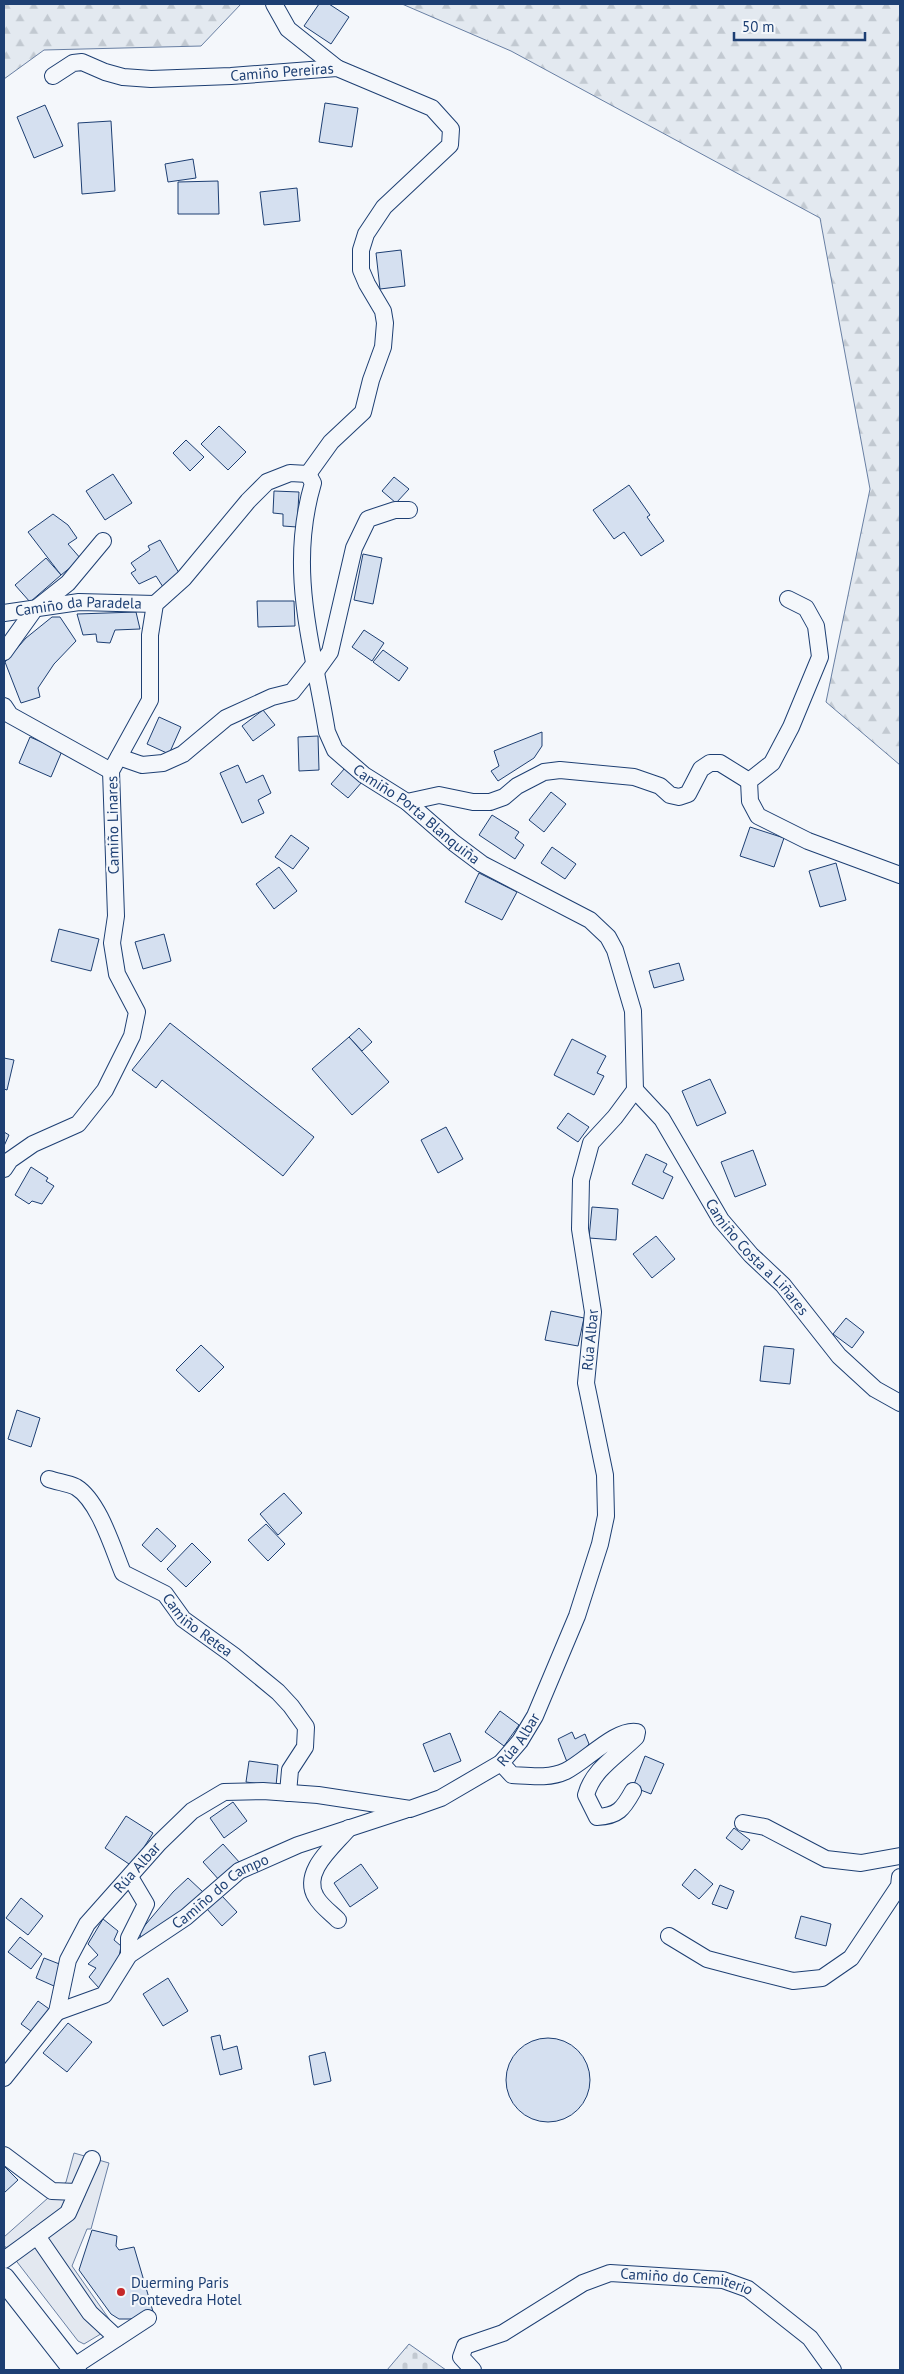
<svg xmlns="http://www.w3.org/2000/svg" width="904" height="2374" font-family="'PT Sans',sans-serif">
	<defs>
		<pattern id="forest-firs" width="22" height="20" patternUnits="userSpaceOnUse" patternTransform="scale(1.25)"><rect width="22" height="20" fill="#e3e9f0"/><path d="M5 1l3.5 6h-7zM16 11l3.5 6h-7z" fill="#c2c9d1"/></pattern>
		<pattern id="cemetery-stones" width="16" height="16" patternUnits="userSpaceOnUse" patternTransform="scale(1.25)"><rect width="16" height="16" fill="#e3e9f0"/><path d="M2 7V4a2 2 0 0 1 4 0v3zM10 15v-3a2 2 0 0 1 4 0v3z" fill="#c2c9d1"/></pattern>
	</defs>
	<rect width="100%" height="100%" fill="#f4f7fb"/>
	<!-- forest -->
	<g fill="url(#forest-firs)" stroke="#687fa3">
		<polygon points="4,4 241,4 201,46 44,50 4,79"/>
		<polygon points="402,4 900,4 900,765 826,702 870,489 820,218 511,51"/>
	</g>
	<!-- cemetery -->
	<polygon fill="url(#cemetery-stones)" stroke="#687fa3" points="409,2344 446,2370 387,2370"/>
	<!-- parking -->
	<polygon fill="#e3e8f0" stroke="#687fa3" points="74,2153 109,2163 91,2229 87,2229 72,2266 114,2326 84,2344 78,2341 4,2245 4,2237 66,2182"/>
	<!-- building -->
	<g fill="#d5e0f0" stroke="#1d3f73">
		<polygon points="319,4 329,4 349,17 331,44 304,26"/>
		<polygon points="325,103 358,108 352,147 319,142"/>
		<polygon points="45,105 63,146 34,158 17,117"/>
		<polygon points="111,121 115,191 82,194 78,123"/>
		<polygon points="193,159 196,178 168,182 165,164"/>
		<polygon points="218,181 219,214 178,214 178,182"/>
		<polygon points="297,188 300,221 264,225 260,192"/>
		<polygon points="401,250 405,286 380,289 376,253"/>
		<polygon points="219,426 246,452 228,470 201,444"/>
		<polygon points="186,440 204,457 190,471 173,453"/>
		<polygon points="113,474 132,503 105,520 86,491"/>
		<polygon points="394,477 409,489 396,503 382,491"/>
		<polygon points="629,485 650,515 647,517 664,541 641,556 624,532 614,539 593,510"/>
		<polygon points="274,491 299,492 297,527 283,526 283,514 273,513"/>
		<polygon points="53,514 68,525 77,538 68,544 81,559 61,575 28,532"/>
		<polygon points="160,540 179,573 163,587 156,576 139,584 131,573 136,570 131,563 150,550 148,546"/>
		<polygon points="363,554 382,558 373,604 354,600"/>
		<polygon points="46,558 61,575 30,602 15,585"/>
		<polygon points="257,601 294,601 295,626 258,627"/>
		<polygon points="136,612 140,629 115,630 110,643 97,642 96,634 83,635 77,614"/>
		<polygon points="52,617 60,617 76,641 54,664 38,688 40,697 21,703 5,662 26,638"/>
		<polygon points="364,630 384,643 372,661 352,647"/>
		<polygon points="383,650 408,668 399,681 373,662"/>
		<polygon points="263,710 275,725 253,741 242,726"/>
		<polygon points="159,717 181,727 169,754 147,744"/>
		<polygon points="542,732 542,746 534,758 498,781 491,771 499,766 494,751"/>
		<polygon points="318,736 319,770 299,771 298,737"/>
		<polygon points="30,737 62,751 51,777 19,763"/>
		<polygon points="238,765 246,783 263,775 271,793 258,800 264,813 242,823 220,773"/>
		<polygon points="345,768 362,782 348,798 331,784"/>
		<polygon points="551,792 566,804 544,832 529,820"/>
		<polygon points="492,815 519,832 515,838 524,845 515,859 479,835"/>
		<polygon points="750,827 784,838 774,867 740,856"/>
		<polygon points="291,835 309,848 293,869 275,857"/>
		<polygon points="552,847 576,864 565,879 541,863"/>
		<polygon points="836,863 846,900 820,907 809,871"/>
		<polygon points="279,867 297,891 274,909 256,884"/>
		<polygon points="479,873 517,892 502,920 465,902"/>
		<polygon points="59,929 99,939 91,971 51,961"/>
		<polygon points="164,934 171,961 143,969 135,942"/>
		<polygon points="679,963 684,980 654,988 649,971"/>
		<polygon points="170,1023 314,1137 283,1176 162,1080 156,1088 132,1070"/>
		<polygon points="359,1028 372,1042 362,1051 349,1037"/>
		<polygon points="349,1037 389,1082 352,1115 312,1069"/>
		<polygon points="572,1039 606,1056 597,1073 604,1076 594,1095 554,1075"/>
		<polygon points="4,1058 14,1060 7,1090 4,1089"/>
		<polygon points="710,1079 726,1113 697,1126 682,1091"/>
		<polygon points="568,1113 589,1127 578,1142 557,1128"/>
		<polygon points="446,1127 463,1159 438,1173 421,1140"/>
		<polygon points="4,1132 9,1135 4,1146"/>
		<polygon points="753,1150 766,1185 735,1197 721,1162"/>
		<polygon points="646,1154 667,1164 663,1172 673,1177 663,1199 632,1184"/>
		<polygon points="31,1167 48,1178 46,1181 54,1186 42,1204 32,1201 29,1204 15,1195"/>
		<polygon points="592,1207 618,1209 616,1240 589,1238"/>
		<polygon points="656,1236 675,1259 652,1278 633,1254"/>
		<polygon points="551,1311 584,1318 578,1346 545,1340"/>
		<polygon points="846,1318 864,1332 852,1348 833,1334"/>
		<polygon points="201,1345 224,1367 199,1392 176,1370"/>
		<polygon points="764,1346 794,1349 790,1384 760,1381"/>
		<polygon points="17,1410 40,1418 31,1447 8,1439"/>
		<polygon points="284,1493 302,1513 278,1535 260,1514"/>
		<polygon points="266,1524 285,1544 268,1561 248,1540"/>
		<polygon points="157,1528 176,1546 161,1562 142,1545"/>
		<polygon points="192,1543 211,1562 186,1587 167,1569"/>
		<polygon points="500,1711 519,1725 504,1746 485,1732"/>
		<polygon points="572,1732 575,1739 585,1734 589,1744 580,1754 567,1762 558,1739"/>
		<polygon points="450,1733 461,1761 434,1772 423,1744"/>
		<polygon points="645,1756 664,1764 651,1794 633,1787"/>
		<polygon points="249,1761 278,1765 276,1786 246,1782"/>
		<polygon points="233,1802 247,1821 224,1838 210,1818"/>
		<polygon points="126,1816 153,1833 132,1866 105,1848"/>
		<polygon points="734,1828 750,1840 742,1850 726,1838"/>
		<polygon points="223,1844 240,1863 220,1881 203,1862"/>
		<polygon points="361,1864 378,1888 350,1907 334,1883"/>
		<polygon points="695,1869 713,1884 699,1899 682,1885"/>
		<polygon points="188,1878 204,1893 164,1925 142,1939 139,1933 141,1930 173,1892"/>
		<polygon points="720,1885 734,1891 727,1909 712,1904"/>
		<polygon points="222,1896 237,1912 222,1926 207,1909"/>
		<polygon points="21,1898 43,1916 28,1935 6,1918"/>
		<polygon points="801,1916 831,1924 826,1946 795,1938"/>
		<polygon points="103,1919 118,1931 114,1940 121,1946 119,1957 99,1988 89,1977 96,1968 88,1964 98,1955 88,1944"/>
		<polygon points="20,1937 42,1954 31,1969 8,1952"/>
		<polygon points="44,1958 62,1965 54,1986 36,1978"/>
		<polygon points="168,1978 188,2011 163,2026 143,1994"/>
		<polygon points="38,2001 52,2011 35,2034 21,2024"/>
		<polygon points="68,2023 92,2042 67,2072 43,2053"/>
		<polygon points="220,2035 223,2050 237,2046 242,2069 220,2075 211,2037"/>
		<circle cx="548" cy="2080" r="42"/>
		<polygon points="325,2052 331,2081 314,2085 309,2056"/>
		<polygon points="4,2166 18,2180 4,2193"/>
		<polygon points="92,2230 117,2236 116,2246 119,2250 134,2247 154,2315 130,2319 119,2319 111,2314 79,2270"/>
	</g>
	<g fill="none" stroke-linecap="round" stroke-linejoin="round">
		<!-- street casing -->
		<g stroke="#1d3f73" stroke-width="18">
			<g id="street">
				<polyline points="274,4 288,29 337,68"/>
				<path id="s1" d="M53,76L73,63L82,62L105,72L123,77L151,79L231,76L337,68L432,108L451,129L450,145L384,207L366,234L361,250V270L367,284L383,311L385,323L383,347L371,380L363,412L331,442L308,474"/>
				<path id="s2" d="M308,474L313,483C287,571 313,645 327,732L335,750L364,775L407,802L454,843L482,864L590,920L608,937L615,950L633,1011L635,1090"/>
				<polyline points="788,599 806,608 816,626 820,657 791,727 772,763 749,781 750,801 758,816 808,841 900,875"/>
				<path id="s3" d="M4,613L79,602L155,604"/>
				<polyline points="4,652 34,610 68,583 103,541"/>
				<polyline points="317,670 330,652 354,548 368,519 395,510 409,510"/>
				<polyline points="4,706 10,715 111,771"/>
				<polyline points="119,757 142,765 163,763 183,754 226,718 272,697 292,692 315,663"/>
				<polyline points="407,802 439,795 473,802 490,802 504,797 517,786 544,772 560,770 634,777 660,786 670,795 679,797 688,794 701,769 710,763 720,763 749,781"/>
				<path id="s4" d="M635,1090L662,1119L721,1220L751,1255L783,1285L839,1356L875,1389L900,1403"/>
				<polyline points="4,1169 10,1160 33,1144 78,1124 105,1090 132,1036 137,1012 117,974 112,943 116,916 111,771 150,700 150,635 155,604 184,578 248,501 267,482 290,473 308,474"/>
				<path id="s5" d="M49,1479C57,1482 68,1483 76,1487C99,1501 113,1549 123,1573L165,1594L183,1619L233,1655L278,1692L291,1706L306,1727L305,1747L290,1770L288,1793"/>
				<path d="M501,1763L512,1775C530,1776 549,1779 566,1771C585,1762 616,1728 637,1732L636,1737C617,1756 593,1769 586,1795L597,1817C618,1816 623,1809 633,1791"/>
				<polyline points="743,1823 765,1827 826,1859 861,1863 900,1856"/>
				<path d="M338,1920C331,1913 321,1906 316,1897C301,1872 333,1847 349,1828"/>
				<polyline points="669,1936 707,1959 745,1969 793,1981 822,1978 851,1958 899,1886 900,1877"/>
				<polyline points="129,1955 129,1938 146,1904 130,1877"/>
				<path id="s6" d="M57,2012L104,1995L129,1955L186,1917L239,1871L298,1845L405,1810"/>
				<path id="s7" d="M4,2078L57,2012L68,1960L87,1924L159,1843L192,1811L224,1792L263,1791L318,1795L410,1809L441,1798L501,1763L520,1741L535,1716L577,1616L600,1544L606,1516L605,1475L586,1383L593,1312L580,1229L581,1180L591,1143L615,1117L635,1090"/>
				<polyline points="4,2155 52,2191 77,2192"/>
				<polyline points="92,2159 68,2213 37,2236 90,2313 117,2338"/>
				<polyline points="4,2260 37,2236"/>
				<polyline points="73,2367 148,2318"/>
				<path id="s8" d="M473,2370L461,2357L465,2346L503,2333L583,2283L610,2273L723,2280L748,2289L810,2338L833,2370"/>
			</g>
		</g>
		<!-- secondary casing -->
		<g stroke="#1d3f73" stroke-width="24">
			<polyline id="secondary" points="4,2279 75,2370"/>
		</g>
		<!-- street -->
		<use href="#street" stroke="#f4f7fb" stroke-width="16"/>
		<!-- secondary -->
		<use href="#secondary" stroke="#f4f7fb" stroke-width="22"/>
	</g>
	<!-- markers -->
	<circle fill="#c62828" stroke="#f4f7fb" stroke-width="2" cx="121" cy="2292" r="5"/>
	<g text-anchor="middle" stroke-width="4" stroke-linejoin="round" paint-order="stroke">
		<!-- street labels -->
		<g font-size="15" fill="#1d3f73" stroke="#f4f7fb">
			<text dy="5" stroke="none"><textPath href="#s1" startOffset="236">Camiño Pereiras</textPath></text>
			<text dy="5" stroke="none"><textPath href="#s3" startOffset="75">Camiño da Paradela</textPath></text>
			<text dy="5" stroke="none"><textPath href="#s2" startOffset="386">Camiño Porta Blanquiña</textPath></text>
			<text transform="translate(113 825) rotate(-91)" y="5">Camiño Linares</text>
			<text dy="5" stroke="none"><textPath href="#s4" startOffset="208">Camiño Costa a Liñares</textPath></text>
			<text dy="5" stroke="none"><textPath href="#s7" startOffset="1109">Rúa Albar</textPath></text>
			<text dy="5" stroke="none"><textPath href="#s5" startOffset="220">Camiño Retea</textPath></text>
			<text dy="5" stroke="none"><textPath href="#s7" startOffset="689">Rúa Albar</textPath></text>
			<text dy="5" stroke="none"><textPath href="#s7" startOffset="254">Rúa Albar</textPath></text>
			<text dy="5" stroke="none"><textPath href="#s6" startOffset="209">Camiño do Campo</textPath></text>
			<text dy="5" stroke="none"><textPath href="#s8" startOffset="270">Camiño do Cemiterio</textPath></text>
		</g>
		<!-- poi labels -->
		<g font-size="15" fill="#1d3f73" stroke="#f4f7fb" text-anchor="start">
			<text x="131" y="2288">Duerming Paris<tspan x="131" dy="17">Pontevedra Hotel</tspan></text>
		</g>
	</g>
	<!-- border -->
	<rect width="904" height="2374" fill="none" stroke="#1d3f73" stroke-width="10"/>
	<!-- scale -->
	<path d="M734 32v8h131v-8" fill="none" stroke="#1d3f73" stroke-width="2.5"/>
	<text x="742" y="32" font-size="15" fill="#1d3f73" stroke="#f4f7fb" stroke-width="4" paint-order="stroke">50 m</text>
</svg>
